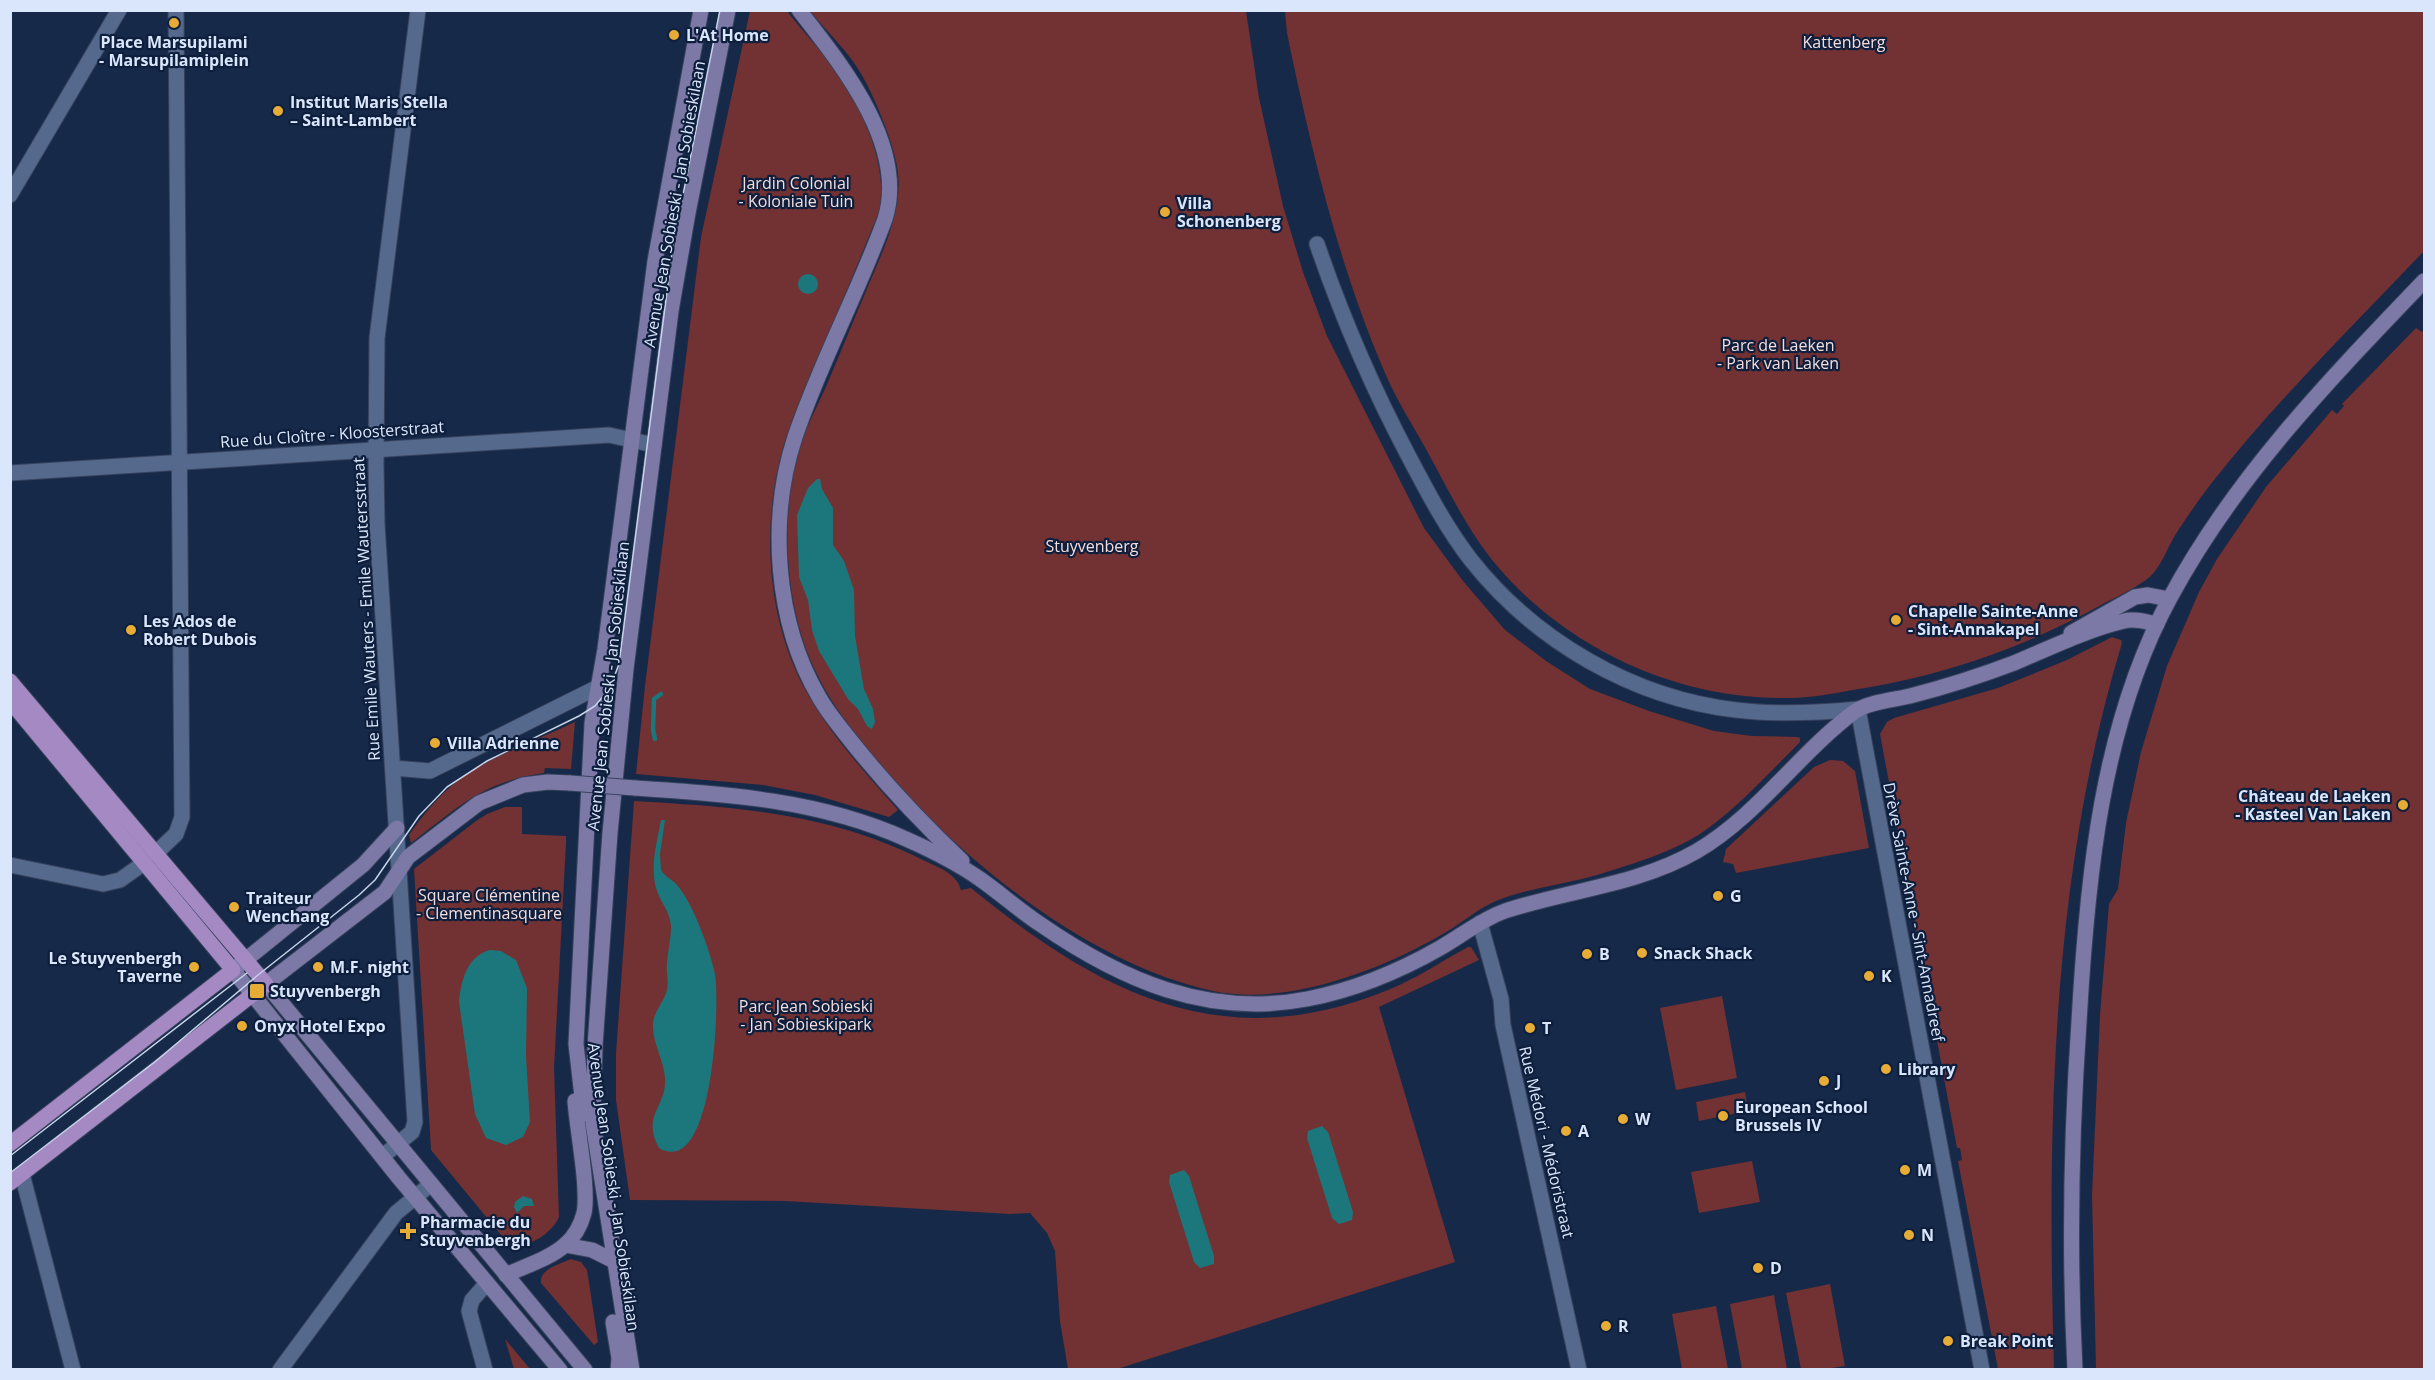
<svg xmlns="http://www.w3.org/2000/svg" width="2435" height="1380" font-family="'Open Sans',sans-serif">
	<rect width="100%" height="100%" fill="#172948"/>
	<!-- green -->
	<g fill="#723132">
		<path d="M750,11H787C803,32 822,51 837,72C864,112 885,159 881,207L785,441C761,520 765,617 806,691C830,734 865,773 898,810L889,817L815,795L763,785L636,774L645,686L701,237Z"/>
		<path d="M810,11H1246L1259,98L1283,206L1303,272L1327,336L1424,528L1463,581L1505,630L1546,661L1590,689L1649,711L1714,731L1752,736L1797,737L1800,738V742C1771,771 1743,802 1710,827C1678,851 1635,863 1597,875C1566,884 1524,889 1496,901C1479,908 1464,921 1448,931C1402,958 1351,980 1298,990C1271,995 1240,997 1213,991C1082,963 944,847 863,743C845,721 828,698 816,672C786,612 780,524 796,459C802,435 815,411 825,389C840,354 854,319 869,284C885,246 904,207 897,166C892,139 876,101 863,77C850,53 827,32 810,11Z"/>
		<path d="M1285,11H2424V251C2353,326 2278,399 2214,480C2200,498 2186,518 2174,537C2166,551 2159,571 2146,580C2132,590 2116,597 2101,605C2027,646 1949,674 1865,688C1840,692 1814,698 1788,698C1679,700 1569,650 1498,567C1468,532 1448,489 1426,449C1412,424 1396,399 1385,373C1338,264 1311,149 1287,33Z"/>
		<polygon points="2416,328 2422,332 2424,330 2424,1369 2096,1369 2092,1195 2100,1015 2109,904 2118,889 2126,823 2141,752 2167,666 2199,592 2217,559 2266,487 2332,410 2337,414 2344,406 2342,404"/>
		<path d="M2112,637L2121,640L2122,643C2051,876 2047,1127 2054,1369H1998L1958,1161L1962,1160L1960,1148H1957L1880,734L1887,722L1894,718L1998,688L2067,660Z"/>
		<path d="M575,722L571,769L545,768L544,773C482,782 459,807 411,843L409,835C423,815 439,795 459,780C490,756 539,739 575,722Z"/>
		<polygon points="1830,760 1843,761 1855,771 1869,848 1736,873 1733,864 1723,862 1726,849 1814,767"/>
		<path d="M634,801C737,807 829,813 923,860C937,867 957,873 961,890L971,888C1100,993 1222,1058 1388,990C1416,979 1442,961 1468,947H1471L1479,960L1379,1007L1455,1262L1117,1369H1068L1060,1321L1055,1251L1047,1233L1030,1213L1010,1214L785,1201L630,1200L616,1100V1053Z"/>
		<path d="M505,807H522V834L566,836V843L554,1068L559,1217C551,1234 531,1246 511,1247L431,1150L414,869L476,821L487,814Z"/>
		<polygon points="1722,996 1737,1078 1676,1090 1660,1008"/>
		<polygon points="1745,1092 1748,1111 1699,1121 1696,1102"/>
		<polygon points="1752,1161 1760,1202 1699,1213 1691,1172"/>
		<path d="M571,1259L581,1262L587,1270L598,1342L594,1345L541,1283C539,1269 560,1264 571,1259Z"/>
		<polygon points="1830,1284 1845,1366 1825,1369 1801,1369 1786,1293"/>
		<polygon points="1774,1295 1787,1369 1742,1369 1730,1304"/>
		<polygon points="1716,1306 1728,1369 1682,1369 1672,1314"/>
		<polygon points="505,1339 530,1369 514,1369"/>
	</g>
	<!-- water -->
	<g fill="#1c777d">
		<circle cx="808" cy="284" r="10"/>
		<polygon points="817,479 820,479 822,489 833,508 833,545 844,561 854,590 855,636 864,689 873,709 875,722 872,729 867,726 858,709 848,699 819,651 812,630 808,600 799,577 797,515 808,488"/>
		<path d="M661,820H665L660,854L661,870C665,877 672,879 677,885C693,903 710,950 715,974C720,1001 714,1180 659,1148C641,1115 667,1107 665,1078C664,1060 652,1042 653,1024C654,1011 664,1002 667,990C669,981 666,972 667,963C668,950 671,939 671,926C670,911 660,902 656,888C650,866 657,842 661,820Z"/>
		<path d="M490,950L501,951L516,960L527,988L526,1056L530,1122L523,1137L506,1145L486,1138L475,1114L459,1002C461,981 467,956 490,950Z"/>
		<polygon points="1322,1126 1328,1132 1353,1212 1352,1220 1339,1224 1332,1218 1307,1138 1308,1131"/>
		<polygon points="1184,1170 1189,1176 1214,1256 1214,1264 1200,1268 1194,1262 1169,1182 1170,1175"/>
		<polygon points="523,1196 532,1199 534,1206 524,1206 517,1213 514,1207 515,1202"/>
	</g>
	<g fill="none" stroke-linecap="round" stroke-linejoin="round">
		<!-- stream -->
		<polyline stroke="#1c777d" stroke-width="4.5" points="655,739 653,730 654,699 661,694"/>
		<!-- street casing -->
		<g stroke="#37435e" stroke-width="17">
			<g id="street">
				<polyline points="10,195 119,10"/>
				<path d="M1317,244C1342,317 1372,387 1408,455C1427,491 1446,528 1471,560C1535,641 1633,698 1736,710C1777,715 1817,713 1858,709L1982,1370"/>
				<polyline points="10,473 609,435 654,445"/>
				<polyline points="393,768 430,771 598,687"/>
				<polyline points="155,854 176,834 182,817 176,10"/>
				<polyline points="10,865 103,884 120,880 144,863"/>
				<polyline points="1480,923 1501,999 1503,1025 1579,1370"/>
				<polyline points="383,1156 412,1132 415,1122 377,524 376,465 377,338 418,10"/>
				<polyline points="22,1174 73,1370"/>
				<polyline points="280,1370 396,1213 431,1184"/>
				<polyline points="485,1370 469,1311 472,1300 487,1283"/>
			</g>
		</g>
		<!-- secondary casing -->
		<g stroke="#37435e" stroke-width="17">
			<g id="secondary">
				<path d="M799,10C841,64 908,146 885,219C858,293 820,363 795,437C768,519 775,622 819,697C828,713 840,727 851,741C885,784 922,823 962,861"/>
				<polyline points="2071,633 2135,597 2148,595 2169,599"/>
				<polyline points="570,783 548,782 523,785 479,803 408,857 385,892 266,984 585,1370"/>
				<path d="M635,788C728,794 820,800 906,839C931,850 957,863 980,879C1000,893 1019,910 1040,924C1121,980 1207,1018 1307,999C1354,990 1398,972 1440,948C1461,936 1482,919 1505,911C1569,890 1638,885 1697,851C1758,815 1798,754 1854,712C1868,702 1893,700 1910,696C1945,687 1980,676 2014,663C2050,648 2086,630 2124,621C2135,618 2146,622 2157,624"/>
				<polyline points="397,828 363,865 233,970 399,1178 560,1370"/>
				<polyline points="584,1114 576,1044 592,723 605,649 655,261 701,10"/>
				<polyline points="565,1245 592,1250 614,1261"/>
				<path d="M506,1275C525,1266 549,1259 565,1245C574,1237 581,1225 584,1213C589,1189 577,1129 575,1101"/>
				<polyline points="613,1322 619,1358 618,1370"/>
				<polyline points="632,1370 593,1123 595,1046 610,833 626,669 671,311 688,213 728,10"/>
				<path d="M2075,1370C2069,1254 2071,1138 2079,1022C2087,880 2101,725 2170,598C2235,477 2330,379 2424,281"/>
			</g>
		</g>
		<!-- primary casing -->
		<g stroke="#37435e" stroke-width="17">
			<g id="primary">
				<polyline points="10,681 266,984 10,1183"/>
				<polyline points="10,701 233,970 10,1144"/>
			</g>
		</g>
		<!-- street -->
		<use href="#street" stroke="#55698d" stroke-width="15"/>
		<!-- secondary -->
		<use href="#secondary" stroke="#7d79a7" stroke-width="15"/>
		<!-- primary -->
		<use href="#primary" stroke="#a589c2" stroke-width="15"/>
		<!-- tram -->
		<g stroke="#c6d3e9" stroke-width="1.5">
			<polyline points="10,1156 247,973"/>
			<polyline points="10,1173 156,1061 258,975 359,895 375,880 419,816 447,787 487,761 579,716 595,706 610,688 619,664 673,245 720,10"/>
		</g>
		<!-- secondary-bridge casing -->
		<g stroke="#37435e" stroke-width="17" stroke-linecap="butt">
			<polyline id="secondary-bridge" points="570,783 635,788"/>
		</g>
		<!-- secondary-bridge -->
		<use href="#secondary-bridge" stroke="#7d79a7" stroke-width="15"/>
	</g>
	<!-- markers -->
	<g fill="#e6ac36" stroke="#0e1f3d" stroke-width="2">
		<circle cx="174" cy="23" r="6"/>
		<circle cx="674" cy="35" r="6"/>
		<circle cx="278" cy="111" r="6"/>
		<circle cx="1165" cy="212" r="6"/>
		<circle cx="1896" cy="620" r="6"/>
		<circle cx="131" cy="630" r="6"/>
		<circle cx="435" cy="743" r="6"/>
		<circle cx="2403" cy="805" r="6"/>
		<circle cx="1718" cy="896" r="6"/>
		<circle cx="234" cy="907" r="6"/>
		<circle cx="1642" cy="953" r="6"/>
		<circle cx="1587" cy="954" r="6"/>
		<circle cx="194" cy="967" r="6"/>
		<circle cx="318" cy="967" r="6"/>
		<circle cx="1869" cy="976" r="6"/>
		<rect x="249" y="983" width="16" height="16" rx="3"/>
		<circle cx="242" cy="1026" r="6"/>
		<circle cx="1530" cy="1028" r="6"/>
		<circle cx="1886" cy="1069" r="6"/>
		<circle cx="1824" cy="1081" r="6"/>
		<circle cx="1723" cy="1116" r="6"/>
		<circle cx="1623" cy="1119" r="6"/>
		<circle cx="1566" cy="1131" r="6"/>
		<circle cx="1905" cy="1170" r="6"/>
		<path d="M405 1222h6v6h6v6h-6v6h-6v-6h-6v-6h6z"/>
		<circle cx="1909" cy="1235" r="6"/>
		<circle cx="1758" cy="1268" r="6"/>
		<circle cx="1606" cy="1326" r="6"/>
		<circle cx="1948" cy="1341" r="6"/>
	</g>
	<g text-anchor="middle" stroke-width="4.5" stroke-linejoin="round" paint-order="stroke">
		<!-- poi labels -->
		<g font-size="16" font-weight="bold" fill="#dae6fb" stroke="#0e1f3d" text-anchor="start">
			<text x="686" y="41">L'At Home</text>
			<text x="174" y="48" text-anchor="middle">Place Marsupilami<tspan x="174" dy="18">- Marsupilamiplein</tspan></text>
			<text x="290" y="108">Institut Maris Stella<tspan x="290" dy="18">– Saint-Lambert</tspan></text>
			<text x="1177" y="209">Villa<tspan x="1177" dy="18">Schonenberg</tspan></text>
			<text x="1908" y="617">Chapelle Sainte-Anne<tspan x="1908" dy="18">- Sint-Annakapel</tspan></text>
			<text x="143" y="627">Les Ados de<tspan x="143" dy="18">Robert Dubois</tspan></text>
			<text x="447" y="749">Villa Adrienne</text>
			<text x="2391" y="802" text-anchor="end">Château de Laeken<tspan x="2391" dy="18">- Kasteel Van Laken</tspan></text>
			<text x="1730" y="902">G</text>
			<text x="246" y="904">Traiteur<tspan x="246" dy="18">Wenchang</tspan></text>
			<text x="1654" y="959">Snack Shack</text>
			<text x="1599" y="960">B</text>
			<text x="182" y="964" text-anchor="end">Le Stuyvenbergh<tspan x="182" dy="18">Taverne</tspan></text>
			<text x="330" y="973">M.F. night</text>
			<text x="1881" y="982">K</text>
			<text x="270" y="997">Stuyvenbergh</text>
			<text x="254" y="1032">Onyx Hotel Expo</text>
			<text x="1542" y="1034">T</text>
			<text x="1898" y="1075">Library</text>
			<text x="1836" y="1087">J</text>
			<text x="1735" y="1113">European School<tspan x="1735" dy="18">Brussels IV</tspan></text>
			<text x="1635" y="1125">W</text>
			<text x="1578" y="1137">A</text>
			<text x="1917" y="1176">M</text>
			<text x="420" y="1228">Pharmacie du<tspan x="420" dy="18">Stuyvenbergh</tspan></text>
			<text x="1921" y="1241">N</text>
			<text x="1770" y="1274">D</text>
			<text x="1618" y="1332">R</text>
			<text x="1960" y="1347">Break Point</text>
		</g>
		<!-- park labels -->
		<g font-size="16" fill="#f5dddc" stroke="#0e1f3d">
			<text x="1844" y="48">Kattenberg</text>
			<text x="796" y="189">Jardin Colonial<tspan x="796" dy="18">- Koloniale Tuin</tspan></text>
			<text x="1778" y="351">Parc de Laeken<tspan x="1778" dy="18">- Park van Laken</tspan></text>
			<text x="1092" y="552">Stuyvenberg</text>
			<text x="489" y="901">Square Clémentine<tspan x="489" dy="18">- Clementinasquare</tspan></text>
			<text x="806" y="1012">Parc Jean Sobieski<tspan x="806" dy="18">- Jan Sobieskipark</tspan></text>
		</g>
		<!-- street labels -->
		<g font-size="16" fill="#dae6fb" stroke="#0e1f3d">
			<text transform="translate(674 204) rotate(-80)" y="6">Avenue Jean Sobieski - Jan Sobieskilaan</text>
			<text transform="translate(332 434) rotate(-4)" y="6">Rue du Cloître - Kloosterstraat</text>
			<text transform="translate(366 609) rotate(-93)" y="6">Rue Emile Wauters - Emile Wautersstraat</text>
			<text transform="translate(608 686) rotate(-84)" y="6">Avenue Jean Sobieski - Jan Sobieskilaan</text>
			<text transform="translate(1914 912) rotate(79)" y="6">Drève Sainte-Anne - Sint-Annadreef</text>
			<text transform="translate(1547 1142) rotate(77)" y="6">Rue Médori - Médoristraat</text>
			<text transform="translate(614 1187) rotate(82)" y="6">Avenue Jean Sobieski - Jan Sobieskilaan</text>
		</g>
	</g>
	<!-- border -->
	<rect width="2435" height="1380" fill="none" stroke="#dae6fb" stroke-width="24"/>
</svg>
